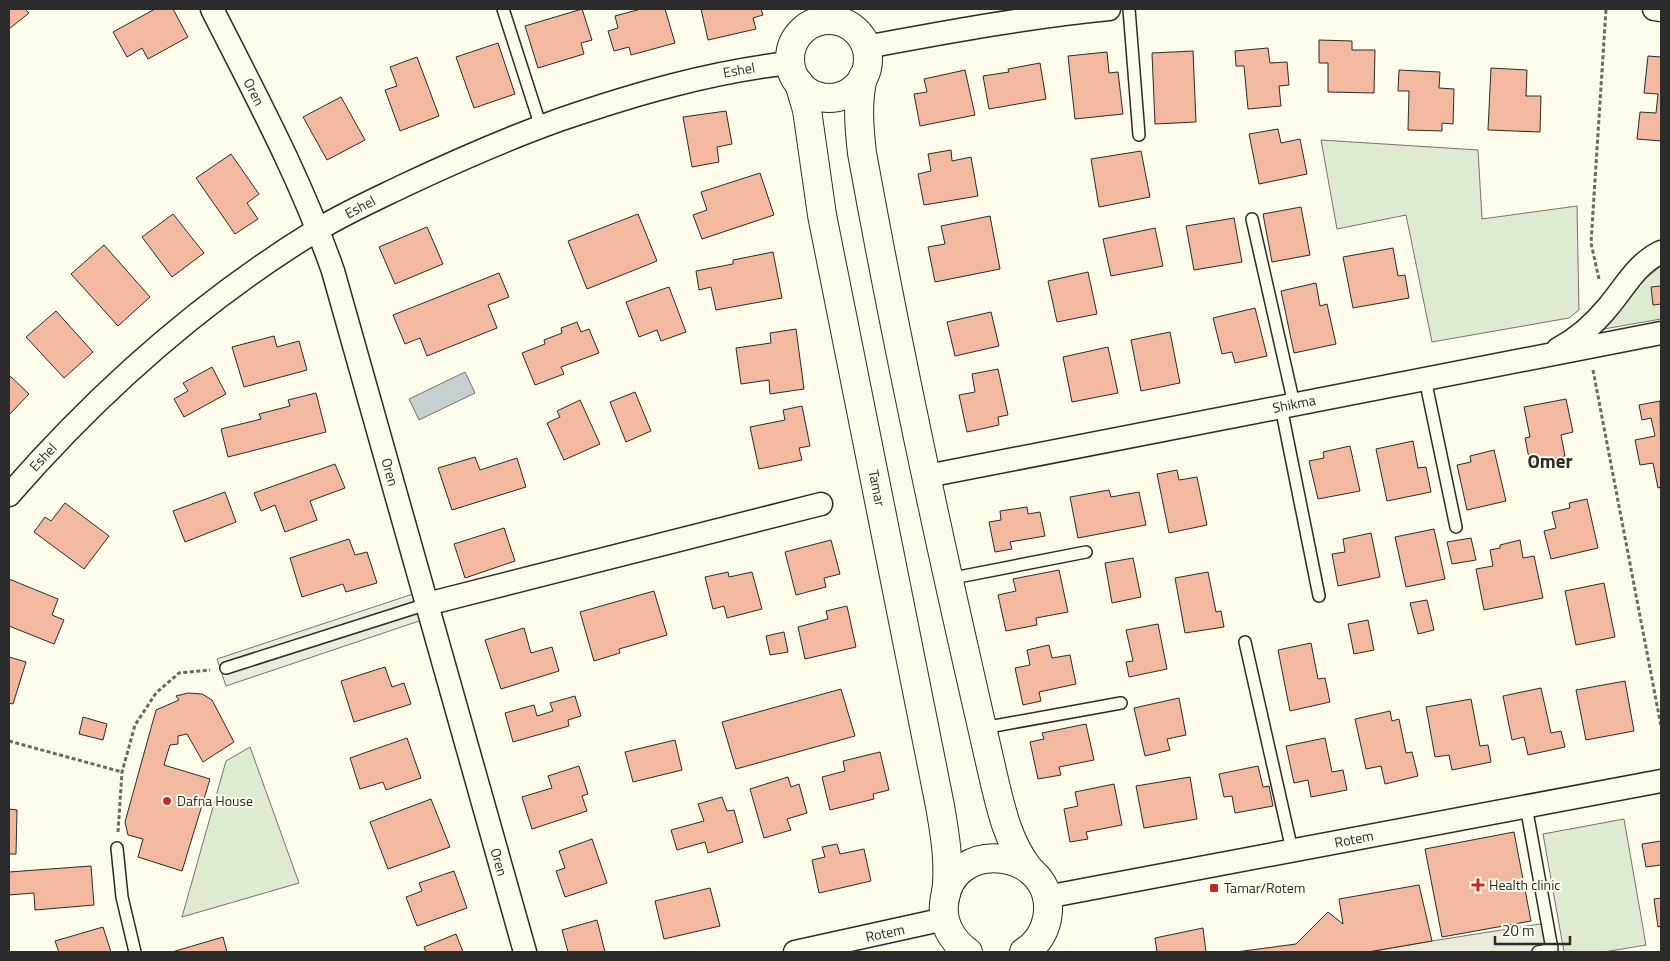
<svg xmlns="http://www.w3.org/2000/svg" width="1670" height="961" font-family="'Titillium Web',sans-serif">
	<rect width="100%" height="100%" fill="#fdfbea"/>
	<!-- green -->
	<g fill="#deebd1" stroke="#74746e">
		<polygon points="1321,140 1478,150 1482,219 1577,206 1579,310 1569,318 1432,342 1406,215 1337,229"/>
		<polygon points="1661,266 1661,319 1598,330 1640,283"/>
		<polygon points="250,747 299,883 182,917 226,761"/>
		<polygon points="1624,819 1646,945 1604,952 1564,952 1543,834"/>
	</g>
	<!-- parking -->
	<g fill="#eceadb" stroke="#74746e">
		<polygon points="428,589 437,615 226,686 217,659"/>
		<polygon points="1546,923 1553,952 1368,952 1432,941"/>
	</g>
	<!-- water -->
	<polygon fill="#c7d0d0" stroke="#74746e" points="465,372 475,393 419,420 409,399"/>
	<!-- building -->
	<g fill="#f2b8a0" stroke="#2b2b2b">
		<polygon points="9,9 25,9 29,13 9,29"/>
		<polygon points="155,9 173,9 188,37 148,59 142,48 127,57 113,32"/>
		<polygon points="582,9 592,40 581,43 584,54 538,68 525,26"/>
		<polygon points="641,9 665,9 675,43 631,55 629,47 614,51 608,31 618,28 615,16"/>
		<polygon points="701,9 761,9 763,15 753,18 756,29 708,40"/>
		<polygon points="1319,40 1352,41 1352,50 1375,50 1374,93 1328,92 1328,63 1319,63"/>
		<polygon points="498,43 515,94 474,108 456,57"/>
		<polygon points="1268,48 1270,63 1287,62 1289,85 1279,86 1281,106 1248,109 1244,66 1236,66 1235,51"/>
		<polygon points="1193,51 1196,122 1155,124 1152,53"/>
		<polygon points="1107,52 1109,73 1118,72 1123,114 1075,119 1068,56"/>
		<polygon points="1648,56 1661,57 1661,141 1637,139 1640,112 1656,113 1658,94 1644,93"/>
		<polygon points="417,57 439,116 400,131 385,90 397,86 390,67"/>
		<polygon points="1040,63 1046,99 989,109 983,76 1009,72 1008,69"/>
		<polygon points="1491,68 1527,70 1526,96 1541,96 1540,132 1488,130"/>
		<polygon points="965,70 975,115 920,126 914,94 927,92 924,79"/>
		<polygon points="1399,70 1440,72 1439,88 1454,89 1453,124 1442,123 1442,131 1408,130 1409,91 1398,91"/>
		<polygon points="341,97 365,140 327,160 303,117"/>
		<polygon points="726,111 732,144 717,147 719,162 692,167 683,117"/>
		<polygon points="1278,129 1281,143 1300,139 1307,174 1259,184 1249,134"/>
		<polygon points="951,150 952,161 971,157 978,196 924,205 918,174 931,171 928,154"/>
		<polygon points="1141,151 1150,197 1099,207 1091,159"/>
		<polygon points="231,154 259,194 247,203 258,219 235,234 196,178"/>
		<polygon points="760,173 774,215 702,239 693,215 707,210 701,192"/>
		<polygon points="1301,207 1310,255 1272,262 1263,214"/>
		<polygon points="173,214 204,253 172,277 142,237"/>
		<polygon points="638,214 657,261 587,289 568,241"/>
		<polygon points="990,216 1000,269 935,282 928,247 945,244 941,226"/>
		<polygon points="1234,218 1242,262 1194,270 1186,226"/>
		<polygon points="427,227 443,264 395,284 379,247"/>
		<polygon points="1155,228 1163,266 1111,276 1103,239"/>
		<polygon points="104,245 150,297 118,326 71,274"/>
		<polygon points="1393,248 1398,276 1405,275 1409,298 1353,308 1343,257"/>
		<polygon points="773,252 782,298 716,310 711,287 699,290 696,271 733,264 733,260"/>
		<polygon points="1088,272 1097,314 1057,322 1048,281"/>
		<polygon points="499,273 509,297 488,305 497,328 427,356 420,338 405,344 393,315"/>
		<polygon points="1316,283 1320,306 1327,304 1336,344 1294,353 1281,291"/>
		<polygon points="1661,286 1661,304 1653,305 1651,287"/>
		<polygon points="669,287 686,332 661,341 657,330 639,337 626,302"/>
		<polygon points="1255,308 1267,356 1235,363 1232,352 1222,354 1213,318"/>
		<polygon points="56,311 93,352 64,378 26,337"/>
		<polygon points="991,312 999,346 955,356 947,322"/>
		<polygon points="577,322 581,332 589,329 599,353 561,367 564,374 535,385 522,353 545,344 544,340 562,333 561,328"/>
		<polygon points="796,329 804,389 770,394 769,380 741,384 736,348 771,343 770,333"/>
		<polygon points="1170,332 1180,383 1141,391 1131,340"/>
		<polygon points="274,336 277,347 299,341 307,370 244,387 232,347"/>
		<polygon points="1108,347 1118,393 1072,402 1063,357"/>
		<polygon points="212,367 226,394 184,417 174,399 188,391 183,383"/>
		<polygon points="998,369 1008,415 998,417 999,425 967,432 959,395 975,392 972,374"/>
		<polygon points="9,375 29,394 9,415"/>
		<polygon points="635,392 651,431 626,442 610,402"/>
		<polygon points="316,393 326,432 228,457 221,429 261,419 259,414 290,406 288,400"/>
		<polygon points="1566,399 1573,432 1561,435 1565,456 1530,463 1525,438 1530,437 1524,407"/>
		<polygon points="580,400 600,444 564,460 547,423 560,417 557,411"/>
		<polygon points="1660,401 1661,487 1658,488 1653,463 1640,465 1635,440 1655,436 1651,418 1642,420 1639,405"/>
		<polygon points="802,406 810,446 799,448 802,460 759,469 750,427 785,420 783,410"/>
		<polygon points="1413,441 1418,468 1426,467 1431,492 1387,501 1376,449"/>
		<polygon points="1350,446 1360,491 1318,499 1309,461 1324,458 1323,452"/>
		<polygon points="1494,450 1506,501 1467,510 1457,465 1471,462 1470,456"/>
		<polygon points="475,457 480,470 517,458 526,487 452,510 438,468"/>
		<polygon points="335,464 345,488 310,501 317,520 285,532 275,505 261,511 254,493"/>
		<polygon points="1177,470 1179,480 1197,477 1207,525 1169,533 1157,474"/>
		<polygon points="1109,490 1111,497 1139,492 1146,525 1078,538 1070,497"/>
		<polygon points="225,492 236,522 185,542 173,511"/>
		<polygon points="1587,499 1598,548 1551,559 1544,531 1556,528 1552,512 1570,508 1569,503"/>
		<polygon points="65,503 109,536 84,569 34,532 45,517 51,521"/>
		<polygon points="1027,507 1028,514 1040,512 1045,536 1010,542 1012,549 995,552 989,522 1001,520 1000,511"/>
		<polygon points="504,528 515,561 465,578 454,544"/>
		<polygon points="1434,529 1445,579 1406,587 1395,537"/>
		<polygon points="1371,533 1380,577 1338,586 1332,554 1345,552 1343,539"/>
		<polygon points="1471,538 1476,560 1452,564 1447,542"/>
		<polygon points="349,539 355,555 367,552 377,583 346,592 343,584 302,597 290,558"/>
		<polygon points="831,540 840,574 824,578 826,587 796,595 785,552"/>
		<polygon points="1520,540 1523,558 1534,556 1543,598 1484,610 1476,569 1493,566 1490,550 1500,548 1500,545"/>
		<polygon points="1133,558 1141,597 1112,603 1105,563"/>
		<polygon points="1059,570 1068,612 1036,618 1037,625 1006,631 998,595 1016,591 1013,579"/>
		<polygon points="728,572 729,577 752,572 762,609 727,618 724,606 713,609 705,577"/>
		<polygon points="1208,572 1216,612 1221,611 1224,627 1185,633 1175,578"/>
		<polygon points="9,579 58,599 52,615 64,620 54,644 9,626"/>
		<polygon points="1604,583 1615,637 1576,645 1565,591"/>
		<polygon points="654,591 667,635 619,649 620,653 594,661 580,612"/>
		<polygon points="1427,600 1434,630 1418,634 1410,603"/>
		<polygon points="847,606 856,647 805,659 798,627 828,619 826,611"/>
		<polygon points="1368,620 1374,650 1354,654 1348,624"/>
		<polygon points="1158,624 1167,669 1129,677 1126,662 1133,661 1126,630"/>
		<polygon points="524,628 531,653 552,647 559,671 501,689 485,640"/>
		<polygon points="784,632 788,652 770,655 766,636"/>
		<polygon points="1311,643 1318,679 1325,678 1330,702 1290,711 1278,650"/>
		<polygon points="1049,645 1052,658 1070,655 1076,684 1039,692 1041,701 1023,705 1015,668 1030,665 1027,650"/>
		<polygon points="9,657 26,662 13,704 9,703"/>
		<polygon points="385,667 392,687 404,683 411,704 354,722 341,681"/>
		<polygon points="1625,681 1634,731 1586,740 1576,690"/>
		<polygon points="1541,688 1551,733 1561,731 1565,747 1528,755 1524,737 1512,740 1503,696"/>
		<polygon points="841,689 855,736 736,769 722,722"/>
		<polygon points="188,693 202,694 212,700 234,742 203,762 187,734 178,736 178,744 170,745 164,765 210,779 182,871 138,857 143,839 128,835 125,822 156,710 179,700 176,696"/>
		<polygon points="575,696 581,716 568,720 569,726 513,742 505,713 534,705 537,716 553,711 550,703"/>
		<polygon points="1179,698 1186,735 1167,739 1170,750 1145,756 1134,708"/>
		<polygon points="1471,699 1480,746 1488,745 1491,762 1452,770 1449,755 1435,757 1426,707"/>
		<polygon points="1390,711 1392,721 1399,719 1406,753 1412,752 1418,776 1385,784 1381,766 1366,769 1355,719"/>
		<polygon points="83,717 107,724 103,740 79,734"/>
		<polygon points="1086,724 1094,760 1059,767 1061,775 1038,779 1030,742 1044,739 1042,733"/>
		<polygon points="407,738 421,778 386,790 383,782 360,789 350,758"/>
		<polygon points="1325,738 1332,772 1343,770 1347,790 1311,797 1308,780 1294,783 1286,746"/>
		<polygon points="675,740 682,770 633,782 625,752"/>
		<polygon points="880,752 889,790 873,794 874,799 830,810 822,777 845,771 843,761"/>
		<polygon points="579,766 588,794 582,796 587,811 532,829 522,797 552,788 548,776"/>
		<polygon points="1258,766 1263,787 1269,786 1273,806 1235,813 1232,796 1224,797 1219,774"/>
		<polygon points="788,777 791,787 799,784 807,813 787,819 791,830 764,838 750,789"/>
		<polygon points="1190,777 1197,819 1144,828 1136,786"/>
		<polygon points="1114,784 1122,825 1086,832 1088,839 1070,842 1064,809 1078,806 1075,792"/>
		<polygon points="722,797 727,811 734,810 743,842 708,853 705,842 677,850 671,830 704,821 698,804"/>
		<polygon points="431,799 450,847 388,869 370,822"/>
		<polygon points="9,809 17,810 16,854 9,854"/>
		<polygon points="1514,832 1531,921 1442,937 1425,849"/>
		<polygon points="592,839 607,883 565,897 556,871 565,868 559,851"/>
		<polygon points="1661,841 1661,865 1646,867 1642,844"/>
		<polygon points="837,844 840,854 864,849 871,881 819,893 812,860 825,857 822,847"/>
		<polygon points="91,866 94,905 35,910 34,893 9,895 9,872"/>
		<polygon points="454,871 467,908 417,926 406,897 422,891 419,883"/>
		<polygon points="1419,885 1432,941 1368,952 1236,952 1296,944 1328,912 1343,924 1339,899"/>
		<polygon points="710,888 720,926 664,939 655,901"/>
		<polygon points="1661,898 1661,926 1658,927 1654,899"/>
		<polygon points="597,920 605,952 568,952 562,930"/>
		<polygon points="103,927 111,952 59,952 55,941"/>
		<polygon points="1203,928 1206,952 1157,952 1155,938"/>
		<polygon points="456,934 463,952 426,952 424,947"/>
		<polygon points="223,937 227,952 172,952"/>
	</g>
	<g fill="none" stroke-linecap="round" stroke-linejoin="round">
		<!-- lane casing -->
		<g stroke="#2b2b2b" stroke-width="14">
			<g id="lane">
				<polyline points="503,9 541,127"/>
				<polyline points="1129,9 1139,135"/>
				<polyline points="1252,219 1294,404"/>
				<polyline points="1425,379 1456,527"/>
				<polyline points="1281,407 1319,596"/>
				<polyline points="948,579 1086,552"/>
				<polyline points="1245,642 1292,850"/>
				<polyline points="226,668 427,604"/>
				<polyline points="983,728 1121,703"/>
				<polyline points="1526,806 1552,949 1538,952"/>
				<polyline points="117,848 122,897 135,952"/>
			</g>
		</g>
		<!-- street casing -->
		<g stroke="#2b2b2b" stroke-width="25">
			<g id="street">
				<path d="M212,9C256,96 301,179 333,271L525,952"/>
				<polyline points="1654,9 1661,10"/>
				<path d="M866,47C947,32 1027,17 1109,9"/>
				<path d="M1558,349C1577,339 1594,324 1608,307C1625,287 1636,264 1661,252"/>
				<polyline points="927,476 1661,333"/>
				<path d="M9,495C98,393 201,301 317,230C345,213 374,200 403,186C454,162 506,139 559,120C635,94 710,72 790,63"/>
				<polyline points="427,604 821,504"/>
				<polyline points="1046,897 1661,781"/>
				<polyline points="795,952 945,919"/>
			</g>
		</g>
		<!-- secondary casing -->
		<g stroke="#2b2b2b" stroke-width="30">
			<g id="secondary">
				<circle cx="829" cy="59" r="39"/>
				<path d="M863,77C857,102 859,127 862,153C894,329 931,504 971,679C978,710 985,740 992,771C1000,805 1007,841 1029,869"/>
				<path d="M799,83L807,110L822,215L940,806C945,835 950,864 946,894"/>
				<path d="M968,952C952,941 942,923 944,904C950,834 1060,849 1047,919C1044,933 1036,945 1024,952"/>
			</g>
		</g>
		<!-- path -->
		<g stroke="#6a6964" stroke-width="3" stroke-dasharray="4 2.5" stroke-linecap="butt">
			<polyline points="1599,279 1591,243 1606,9"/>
			<polyline points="1593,370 1661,726"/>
			<polyline points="9,741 122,772"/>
			<polyline points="118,832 122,772 135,725 156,693 179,673 210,670"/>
		</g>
		<!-- lane -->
		<use href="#lane" stroke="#fdfbea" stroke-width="11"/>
		<!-- street -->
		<use href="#street" stroke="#fdfbea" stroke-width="22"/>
		<!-- secondary -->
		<use href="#secondary" stroke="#fdfbea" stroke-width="28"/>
	</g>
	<!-- markers -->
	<g fill="#c62828" stroke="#fdfbea" stroke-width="2">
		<circle cx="167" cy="801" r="5"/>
		<path d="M1475.5 877.5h5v5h5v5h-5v5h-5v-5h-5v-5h5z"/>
		<rect x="1209" y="883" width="10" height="10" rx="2.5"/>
	</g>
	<g text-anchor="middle" stroke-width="4" stroke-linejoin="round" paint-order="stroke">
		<!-- street labels -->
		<g font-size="14" fill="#2b2b2b" stroke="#fdfbea">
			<text transform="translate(739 70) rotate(-10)" y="5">Eshel</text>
			<text transform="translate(254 92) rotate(63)" y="5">Oren</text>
			<text transform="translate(360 207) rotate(-28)" y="5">Eshel</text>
			<text transform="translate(1294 404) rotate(-11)" y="5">Shikma</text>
			<text transform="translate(43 457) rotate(-47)" y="5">Eshel</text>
			<text transform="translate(390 472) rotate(74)" y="5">Oren</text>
			<text transform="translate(877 488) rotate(79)" y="5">Tamar</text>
			<text transform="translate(1354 839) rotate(-11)" y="5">Rotem</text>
			<text transform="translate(499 862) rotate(74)" y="5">Oren</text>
			<text transform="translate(885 933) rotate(-12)" y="5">Rotem</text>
		</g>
		<!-- poi labels -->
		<g font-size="14" fill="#2b2b2b" stroke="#fdfbea" text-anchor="start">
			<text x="177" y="806">Dafna House</text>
			<text x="1489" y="890">Health clinic</text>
			<text x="1224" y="893">Tamar/Rotem</text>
		</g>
		<!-- district labels -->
		<g font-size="19" font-weight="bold" fill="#2b2b2b" stroke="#fdfbea">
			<text x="1550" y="468">Omer</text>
		</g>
	</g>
	<!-- border -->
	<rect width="1670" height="961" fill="none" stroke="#2b2b2b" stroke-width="20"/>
	<!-- scale -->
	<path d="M1495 936v8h75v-8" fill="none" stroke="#2b2b2b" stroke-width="2.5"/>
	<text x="1502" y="936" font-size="15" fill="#2b2b2b" stroke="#fdfbea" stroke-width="4" paint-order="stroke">20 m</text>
</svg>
